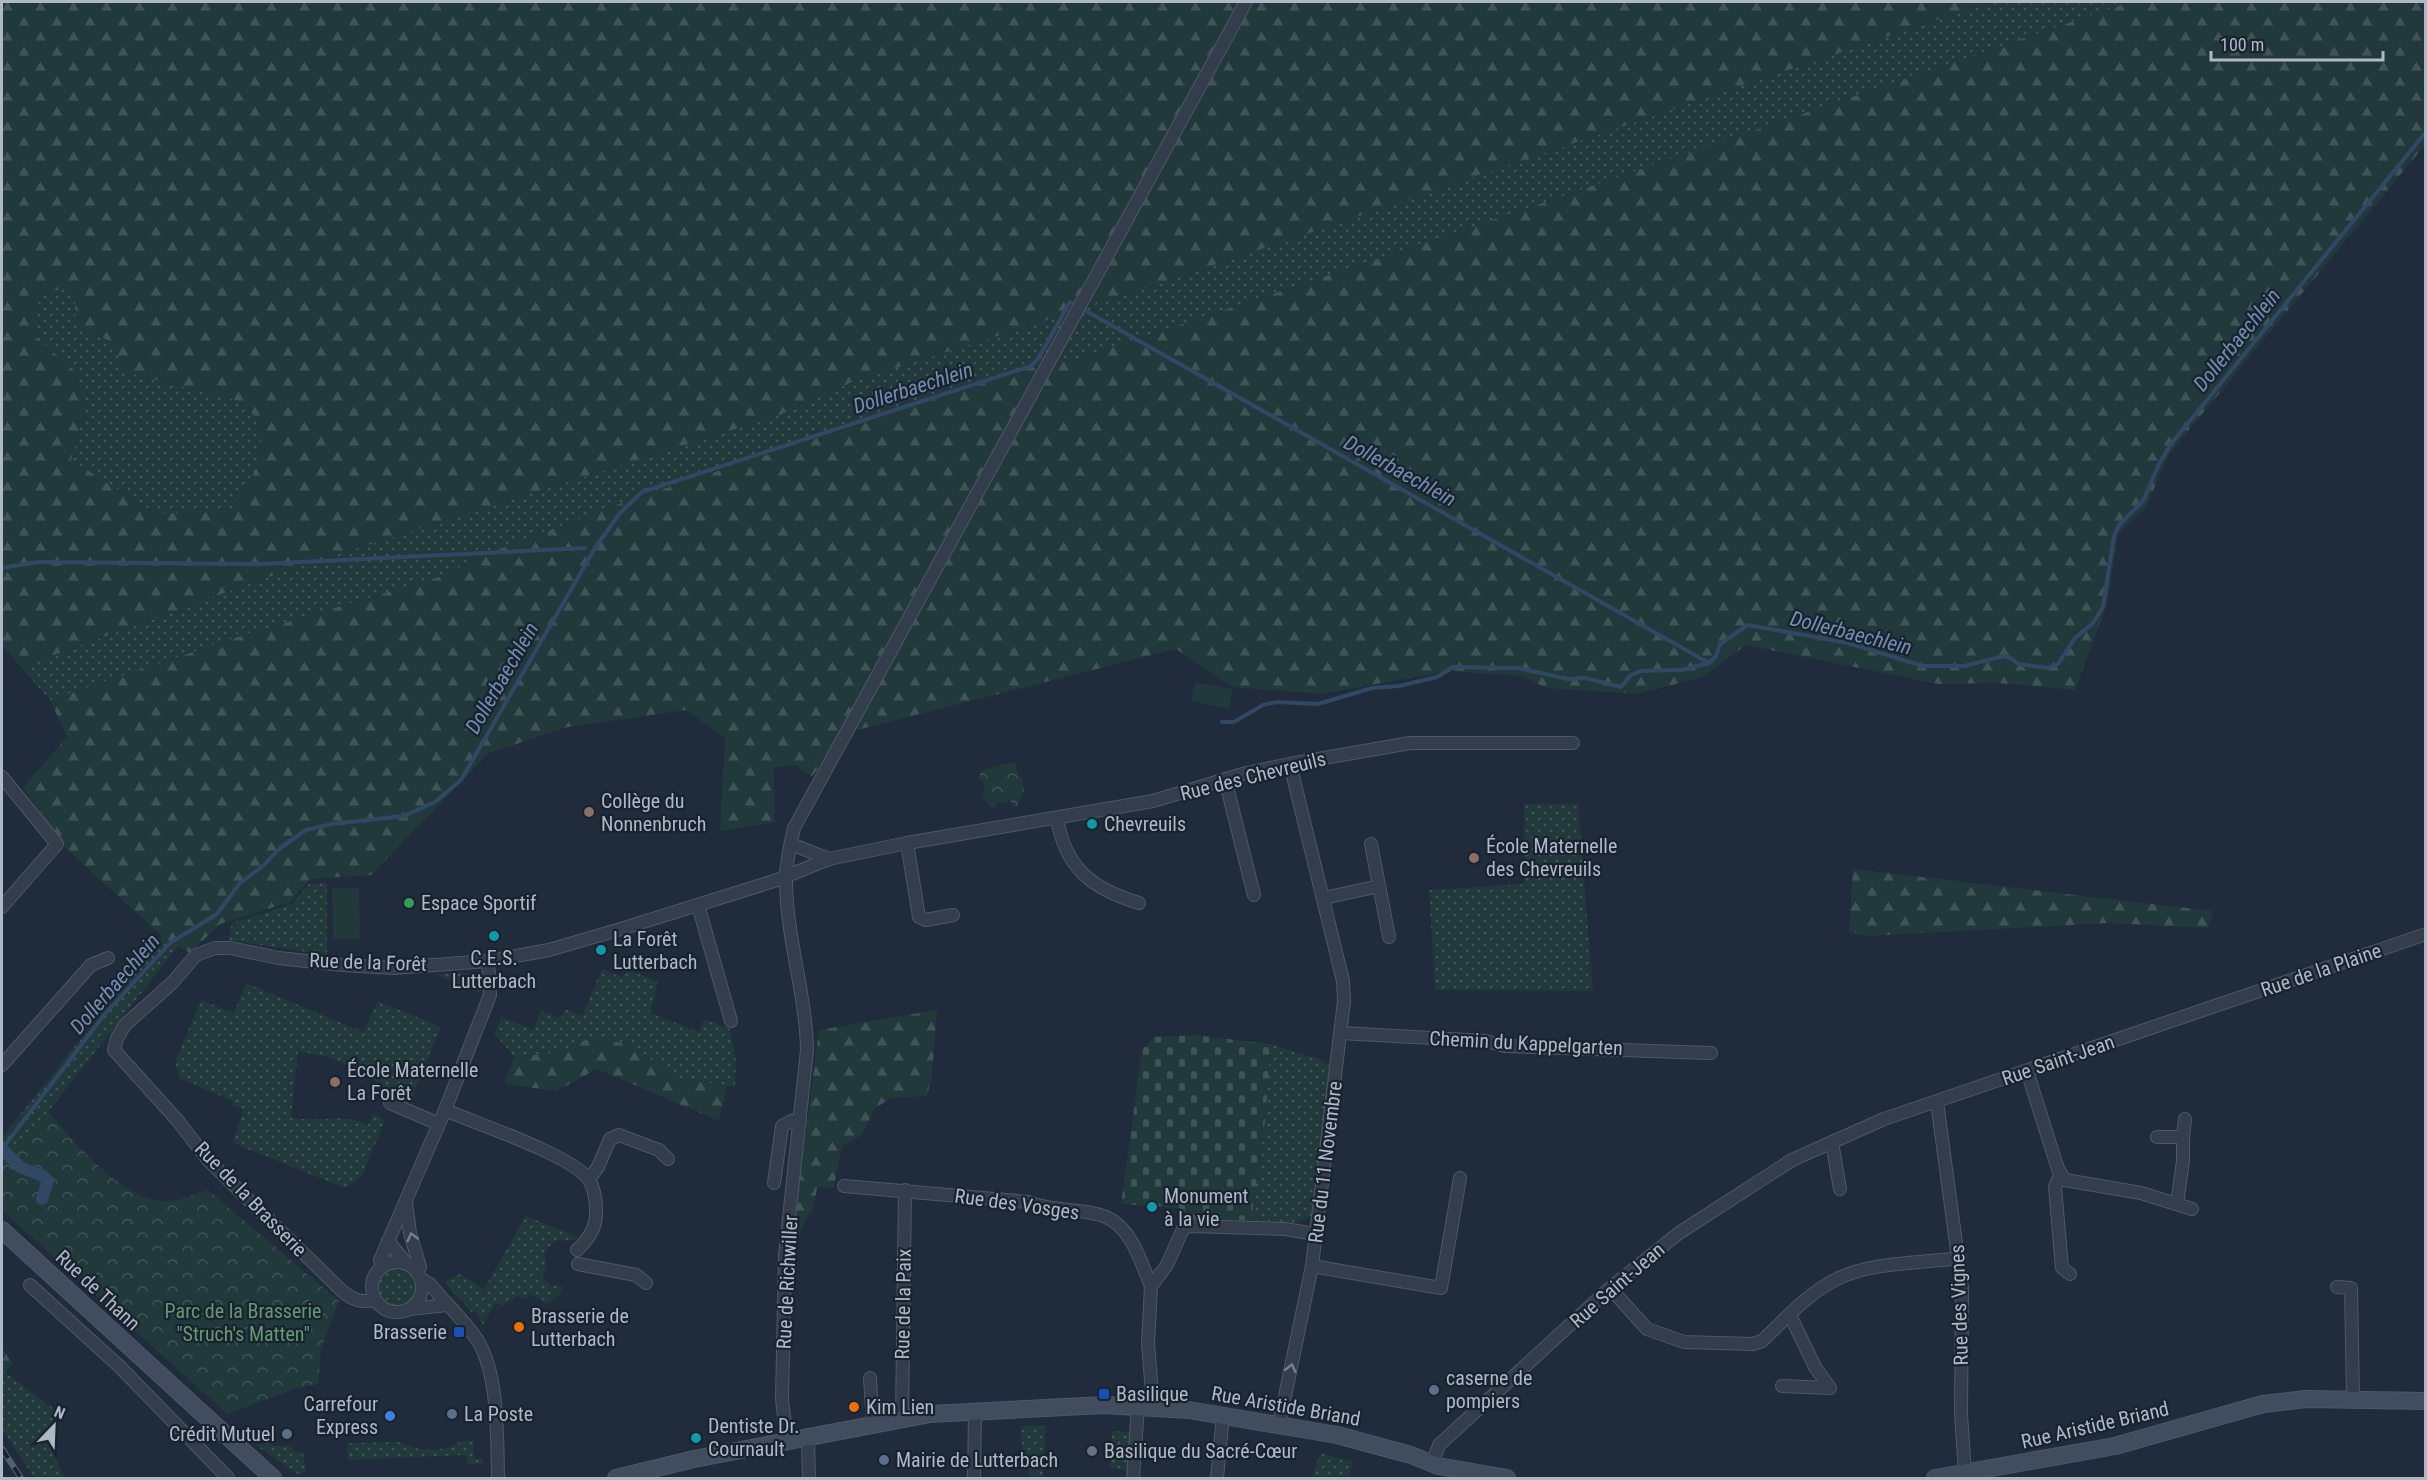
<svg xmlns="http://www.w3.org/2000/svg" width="2427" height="1480" font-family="'Roboto Condensed',sans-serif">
	<defs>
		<pattern id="grass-dots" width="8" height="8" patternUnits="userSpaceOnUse" patternTransform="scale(1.5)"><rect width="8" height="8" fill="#22393c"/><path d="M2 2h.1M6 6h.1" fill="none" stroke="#405457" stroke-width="1.8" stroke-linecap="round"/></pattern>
		<pattern id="forest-firs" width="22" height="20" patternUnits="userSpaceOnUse" patternTransform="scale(1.5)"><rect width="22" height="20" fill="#22393c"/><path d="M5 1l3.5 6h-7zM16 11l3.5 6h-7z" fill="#405457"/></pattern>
		<pattern id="cemetery-stones" width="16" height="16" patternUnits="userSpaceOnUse" patternTransform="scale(1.5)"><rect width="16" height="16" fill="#22393c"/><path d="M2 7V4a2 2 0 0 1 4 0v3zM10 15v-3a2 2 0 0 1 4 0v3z" fill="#405457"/></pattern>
		<pattern id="park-crowns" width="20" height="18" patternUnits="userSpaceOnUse" patternTransform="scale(1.5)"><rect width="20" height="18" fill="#22393c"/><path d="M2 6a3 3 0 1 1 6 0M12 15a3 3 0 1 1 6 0" fill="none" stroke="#405457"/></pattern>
	</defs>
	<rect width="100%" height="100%" fill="#202b3b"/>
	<!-- grass -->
	<g fill="url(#grass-dots)">
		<polygon points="1989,2 2130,2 1469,228 1078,359 1036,366 627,501 484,555 442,576 247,634 50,700 21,667 285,571 780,415 852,382 1132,293"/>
		<polygon points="61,289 68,290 75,302 76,326 110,341 126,372 247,403 262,434 258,466 230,512 155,513 71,460 86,407 76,372 36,337 33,312 43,294"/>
		<polygon points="1524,804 1578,804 1593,991 1435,990 1429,890 1524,884"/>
		<polygon points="327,883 327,955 228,940 232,923 292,904 309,884"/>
		<polygon points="163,937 178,946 48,1112 2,1158 2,1137"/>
		<polygon points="602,969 621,977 627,969 658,982 650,1013 699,1032 704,1019 730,1029 736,1061 735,1087 673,1077 632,1045 593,1037 556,1053 514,1057 495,1034 501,1017 533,1030 541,1011 561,1018 565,1009 582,1016"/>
		<polygon points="469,973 478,976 481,993 435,974"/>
		<path d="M246,983L363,1032L378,1001L441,1027L410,1101L384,1090L368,1074L328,1057L298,1051L291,1117C319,1124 342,1112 368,1125L373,1113L385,1120L362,1176L345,1188L233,1143L243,1110L232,1105L233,1101L180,1079L175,1062L201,1000L234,1013Z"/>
		<polygon points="1270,1044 1322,1060 1331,1067 1313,1215 1298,1223 1251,1220 1266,1115"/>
		<path d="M526,1216L578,1237L576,1240L555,1241L545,1252L547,1270L542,1275C546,1284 554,1287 563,1286L559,1295L547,1304L530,1294L526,1299L518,1296L504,1305L495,1303L483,1325L475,1311L472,1313C464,1301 453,1294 445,1282L460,1274L484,1289Z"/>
		<circle cx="398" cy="1287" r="19"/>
		<polygon points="2,1370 58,1412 43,1434 65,1478 34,1478 2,1429"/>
		<polygon points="1021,1426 1046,1426 1043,1478 1014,1478 1030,1477 1028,1456 1022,1456"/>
		<polygon points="1112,1431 1130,1432 1126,1472 1124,1469 1110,1469"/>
		<polygon points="463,1441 473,1441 475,1459 483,1459 483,1463 468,1465 466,1455 348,1460 347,1443 398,1442 419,1449 434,1450 448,1448"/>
		<polygon points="273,1443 273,1446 293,1446 294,1451 303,1453 306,1471 299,1475 254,1444"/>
		<polygon points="1320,1453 1353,1462 1349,1478 1312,1478"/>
	</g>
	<!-- forest -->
	<g fill="url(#forest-firs)" fill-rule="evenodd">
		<path d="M2,2H1989L1132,293L852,382L780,415L285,571L21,667L2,645ZM61,289L68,290L75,302L76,326L110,341L126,372L247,403L262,434L258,466L230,512L155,513L71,460L86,407L76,372L36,337L33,312L43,294Z"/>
		<polygon points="2130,2 2425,2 2425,145 2169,454 2146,507 2118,534 2107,604 2075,690 1998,683 1938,684 1746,645 1702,677 1637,694 1546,688 1523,676 1449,671 1320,694 1232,687 1176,649 841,734 812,777 795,765 774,768 775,822 720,831 725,738 686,710 568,727 489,753 371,875 310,879 290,902 220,924 190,953 163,937 64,847 23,787 67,737 50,700 247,634 442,576 484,555 627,501 1036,366 1078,359 1469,228"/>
		<polygon points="1853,869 2213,911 2208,928 2108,923 1869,936 1849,932"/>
		<polygon points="937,1010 932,1075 927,1096 892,1098 875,1108 862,1135 842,1146 834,1187 817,1188 814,1206 791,1248 819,1030"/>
		<polygon points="593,1037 632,1045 673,1077 727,1086 719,1121 597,1069 557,1091 504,1084 514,1057 556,1053"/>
		<polygon points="2,1347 12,1364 5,1373 2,1370"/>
	</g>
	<!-- cemetery -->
	<polygon fill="url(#cemetery-stones)" points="1194,1035 1270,1044 1266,1115 1251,1220 1194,1221 1179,1208 1121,1204 1142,1050 1153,1037"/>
	<!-- park -->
	<g fill="url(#park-crowns)">
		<polygon points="1008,763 1015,763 1018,776 1022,777 1024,790 1017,807 1013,807 1010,800 1006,804 998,802 993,809 983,798 984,782 978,779 982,770"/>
		<path d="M48,1112C77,1144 125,1206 173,1201C184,1199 197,1193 208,1190L339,1301L321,1350L318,1384L297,1388L227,1414L2,1210V1158Z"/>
	</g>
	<!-- pitch -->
	<g fill="#22393c">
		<polygon points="1195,682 1233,689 1229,709 1191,701"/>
		<polygon points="332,888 359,888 360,939 333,939"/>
	</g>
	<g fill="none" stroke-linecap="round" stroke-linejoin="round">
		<!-- stream -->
		<g stroke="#324764" stroke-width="4">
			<polyline points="1086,311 1709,663"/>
			<polyline points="2,568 38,562 261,564 585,548"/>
			<polyline points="1709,663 1716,656 1720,644 1748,625 1848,643 1923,666 1964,666 2004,656 2011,658 2018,664 2048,668 2058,664 2075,638 2093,623 2103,607 2114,536 2120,524 2143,501 2159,464 2171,444 2426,132"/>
			<polyline points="1222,722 1234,722 1263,705 1277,702 1318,704 1372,688 1399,686 1437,677 1453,667 1518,668 1568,679 1585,678 1621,687 1631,675 1641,671 1681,670 1709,663"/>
			<polyline points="2,1149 104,1015 170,943 217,914 240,883 263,866 279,849 306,830 332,824 404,816 435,802 461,780 595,548 620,513 642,492 1031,366 1038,359 1070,302 1074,304"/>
		</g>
		<!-- canal -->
		<polyline stroke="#324764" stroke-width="12" points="2,1149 20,1167 43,1176 48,1181 42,1199"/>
		<!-- minor casing -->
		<g stroke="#4e5866" stroke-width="14">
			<g id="minor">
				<polyline points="2,777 57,844 2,907"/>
				<polyline points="1225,779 1254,895"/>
				<path d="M1057,818C1065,868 1092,889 1139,903"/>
				<polyline points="907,843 919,917 926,920 953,915"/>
				<polyline points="791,844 829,859"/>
				<polyline points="1371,844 1389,937"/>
				<polyline points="1324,898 1379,886"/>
				<polyline points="698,905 731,1021"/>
				<polyline points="1341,1033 1485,1041 1505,1046 1711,1053"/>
				<polyline points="2,1065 91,965 108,958"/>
				<polyline points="2027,1071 2058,1169 2065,1180 2141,1193 2192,1209"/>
				<polyline points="1937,1102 1962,1288 1961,1414 1965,1473"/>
				<polyline points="390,1103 439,1124"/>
				<path d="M445,1110C475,1123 574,1156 589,1180C595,1189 596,1200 596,1211C597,1226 588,1240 577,1250"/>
				<polyline points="2157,1137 2183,1137 2183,1161 2177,1204"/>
				<polyline points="2183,1137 2185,1119"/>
				<polyline points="1832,1142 1840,1189"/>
				<polyline points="2060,1175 2055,1187 2062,1268 2070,1274"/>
				<polyline points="589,1179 598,1167 610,1139 619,1135 659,1150 668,1159"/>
				<polyline points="774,1183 782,1126 791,1121 800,1122"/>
				<path d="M844,1186L1028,1202C1053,1212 1085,1208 1106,1217C1132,1228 1141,1263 1151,1286"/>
				<polyline points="406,1202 410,1233 420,1267 417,1272"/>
				<polyline points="388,1241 407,1264"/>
				<circle cx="397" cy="1287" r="25"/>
				<polyline points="578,1264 636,1275 646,1283"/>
				<polyline points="384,1266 380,1260 445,1110 490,995 488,961"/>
				<polyline points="1312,1266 1441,1288 1460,1178"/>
				<path d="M421,1279L430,1284C445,1303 465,1321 478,1341C499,1376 497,1438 498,1478"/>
				<polyline points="30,1285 120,1367 228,1478"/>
				<polyline points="2337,1287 2351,1288 2353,1399"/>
				<path d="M1610,1288L1647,1329L1684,1342L1753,1344L1762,1341C1785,1319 1808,1293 1837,1279C1870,1262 1923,1263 1960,1258"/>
				<path d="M375,1300C361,1303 353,1300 342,1291L208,1160L178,1121L114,1050L117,1038L125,1025L172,983L196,955L215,948H230L279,958L342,965L394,968L488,961L549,950L621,929L777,880L829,859L907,843L1153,801L1246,773L1290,764L1410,743H1573"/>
				<polyline points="409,1309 447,1305"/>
				<polyline points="870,1378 873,1425"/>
				<polyline points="1782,1386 1830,1388 1815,1367 1790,1315"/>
				<polyline points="1153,1406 1148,1343 1151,1286 1167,1265 1183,1229 1190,1226 1285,1229 1315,1234"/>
				<polyline points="902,1418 905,1190"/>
				<polyline points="1279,1425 1312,1266 1344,1001 1343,981 1290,764"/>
				<polyline points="808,1439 809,1478"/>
				<path d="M787,1443L782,1399L785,1255L807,1050C806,993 786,937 786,879C786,862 790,845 794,828L1246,2"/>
				<polyline points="1432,1464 1439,1445 1610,1288 1679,1233 1792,1160 1884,1119 2426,934"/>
				<polyline points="974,1478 975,1411"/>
				<polyline points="1133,1478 1138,1406"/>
				<polyline points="1217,1478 1223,1415"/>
			</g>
		</g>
		<!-- secondary casing -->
		<g stroke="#4e5866" stroke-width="18">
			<g id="secondary">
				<polyline points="2,1230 273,1478"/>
				<polyline points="616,1478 694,1459 930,1414 1104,1405 1189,1410 1337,1435 1411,1455 1438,1466 1507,1478"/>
				<polyline points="1935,1478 2115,1446 2263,1404 2306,1399 2426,1401"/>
			</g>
		</g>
		<!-- minor -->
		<use href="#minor" stroke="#333d4b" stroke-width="12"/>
		<!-- secondary -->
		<use href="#secondary" stroke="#414c5e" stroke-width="16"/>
		<!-- rail casing -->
		<g stroke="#556172" stroke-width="6">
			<polyline id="rail" points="2,1449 21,1478"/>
		</g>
		<!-- rail -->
		<use href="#rail" stroke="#19222f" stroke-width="4" stroke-dasharray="11" stroke-linecap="butt"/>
	</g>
	<!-- one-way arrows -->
	<defs><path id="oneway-chevron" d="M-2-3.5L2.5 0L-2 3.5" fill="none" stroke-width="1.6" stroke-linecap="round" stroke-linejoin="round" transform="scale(1.5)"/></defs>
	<g stroke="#77818f">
		<use href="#oneway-chevron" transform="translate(412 1237) rotate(-104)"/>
		<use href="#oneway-chevron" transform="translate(1291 1368) rotate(-78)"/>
	</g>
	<!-- markers -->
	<g fill="#8d6e63" stroke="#19222f" stroke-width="2">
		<circle cx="589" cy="812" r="6"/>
		<circle cx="1474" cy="858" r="6"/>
		<circle cx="335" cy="1082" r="6"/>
	</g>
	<g fill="#0f9aa8" stroke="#19222f" stroke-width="2">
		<circle cx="1092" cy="824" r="6"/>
		<circle cx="494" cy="936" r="6"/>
		<circle cx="601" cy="950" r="6"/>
		<circle cx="1152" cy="1207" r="6"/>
		<circle cx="696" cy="1438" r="6"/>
	</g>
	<circle fill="#2e9e5b" stroke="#19222f" stroke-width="2" cx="409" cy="903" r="6"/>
	<g fill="#e8710a" stroke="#19222f" stroke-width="2">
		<circle cx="519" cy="1327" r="6"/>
		<circle cx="854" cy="1407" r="6"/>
	</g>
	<g fill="#1a4fb4" stroke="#19222f" stroke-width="2">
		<rect x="453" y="1326" width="12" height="12" rx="3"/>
		<rect x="1098" y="1388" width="12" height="12" rx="3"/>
	</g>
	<g fill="#5c6f8a" stroke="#19222f" stroke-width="2">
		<circle cx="1434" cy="1390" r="6"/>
		<circle cx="452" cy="1414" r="6"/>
		<circle cx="287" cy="1434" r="6"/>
		<circle cx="884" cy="1460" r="6"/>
	</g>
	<circle fill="#3f7fe0" stroke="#19222f" stroke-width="2" cx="390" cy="1416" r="6"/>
	<circle fill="#6b7280" stroke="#19222f" stroke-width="2" cx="1092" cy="1451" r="6"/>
	<g text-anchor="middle" stroke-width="4.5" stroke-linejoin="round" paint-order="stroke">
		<!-- street labels -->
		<g font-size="20" fill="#aeb8c7" stroke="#19222f">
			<text transform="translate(1253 776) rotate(-14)" y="7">Rue des Chevreuils</text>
			<text transform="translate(368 962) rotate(2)" y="7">Rue de la Forêt</text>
			<text transform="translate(2321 970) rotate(-19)" y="7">Rue de la Plaine</text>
			<text transform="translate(1526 1043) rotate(3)" y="7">Chemin du Kappelgarten</text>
			<text transform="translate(2058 1060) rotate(-19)" y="7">Rue Saint-Jean</text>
			<text transform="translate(1325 1162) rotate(-83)" y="7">Rue du 11 Novembre</text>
			<text transform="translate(251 1199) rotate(46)" y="7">Rue de la Brasserie</text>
			<text transform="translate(1017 1204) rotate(8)" y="7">Rue des Vosges</text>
			<text transform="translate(787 1282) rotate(-87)" y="7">Rue de Richwiller</text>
			<text transform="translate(1617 1285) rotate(-41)" y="7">Rue Saint-Jean</text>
			<text transform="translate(98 1290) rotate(43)" y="7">Rue de Thann</text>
			<text transform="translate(903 1304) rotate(-89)" y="7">Rue de la Paix</text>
			<text transform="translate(1959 1305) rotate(-92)" y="7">Rue des Vignes</text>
			<text transform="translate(1286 1406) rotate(10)" y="7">Rue Aristide Briand</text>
			<text transform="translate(2095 1425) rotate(-13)" y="7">Rue Aristide Briand</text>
		</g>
		<!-- poi labels -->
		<g font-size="20" fill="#aeb8c7" stroke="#19222f" text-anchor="start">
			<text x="601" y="808">Collège du<tspan x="601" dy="23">Nonnenbruch</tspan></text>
			<text x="1104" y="831">Chevreuils</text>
			<text x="1486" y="853">École Maternelle<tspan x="1486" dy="23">des Chevreuils</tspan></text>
			<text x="421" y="910">Espace Sportif</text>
			<text x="613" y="946">La Forêt<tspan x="613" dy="23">Lutterbach</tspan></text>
			<text x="494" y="965" text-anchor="middle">C.E.S.<tspan x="494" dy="23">Lutterbach</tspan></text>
			<text x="347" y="1077">École Maternelle<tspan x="347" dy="23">La Forêt</tspan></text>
			<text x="1164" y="1203">Monument<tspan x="1164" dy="23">à la vie</tspan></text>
			<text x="531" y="1323">Brasserie de<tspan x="531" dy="23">Lutterbach</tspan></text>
			<text x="447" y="1339" text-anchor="end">Brasserie</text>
			<text x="1446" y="1385">caserne de<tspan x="1446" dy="23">pompiers</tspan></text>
			<text x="1116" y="1401">Basilique</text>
			<text x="378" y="1411" text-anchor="end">Carrefour<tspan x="378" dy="23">Express</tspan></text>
			<text x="866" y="1414">Kim Lien</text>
			<text x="464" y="1421">La Poste</text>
			<text x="708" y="1433">Dentiste Dr.<tspan x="708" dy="23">Cournault</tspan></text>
			<text x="275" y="1441" text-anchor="end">Crédit Mutuel</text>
			<text x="1104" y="1458">Basilique du Sacré-Cœur</text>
			<text x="896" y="1467">Mairie de Lutterbach</text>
		</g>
		<!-- park labels -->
		<g font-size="20" fill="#649a70" stroke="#19222f">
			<text x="243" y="1318">Parc de la Brasserie<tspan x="243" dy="23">"Struch's Matten"</tspan></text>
		</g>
		<!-- water labels -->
		<g font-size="21" font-style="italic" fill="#748eb2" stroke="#19222f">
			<text transform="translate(2237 340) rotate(-51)" y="7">Dollerbaechlein</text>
			<text transform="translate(913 388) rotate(-18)" y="7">Dollerbaechlein</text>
			<text transform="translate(1400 471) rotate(29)" y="7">Dollerbaechlein</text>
			<text transform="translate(1851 633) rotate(14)" y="7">Dollerbaechlein</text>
			<text transform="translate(502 678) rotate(-60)" y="7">Dollerbaechlein</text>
			<text transform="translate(115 984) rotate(-49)" y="7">Dollerbaechlein</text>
		</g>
	</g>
	<!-- border -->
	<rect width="2427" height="1480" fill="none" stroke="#aeb8c7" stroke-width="6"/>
	<!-- north arrow -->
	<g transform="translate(54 1426) rotate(23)" stroke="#19222f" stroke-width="4.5" paint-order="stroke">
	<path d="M0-4.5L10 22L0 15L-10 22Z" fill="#aeb8c7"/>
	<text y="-9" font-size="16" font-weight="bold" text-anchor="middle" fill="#aeb8c7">N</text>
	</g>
	<!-- scale -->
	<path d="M2211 51v9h172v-9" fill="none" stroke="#aeb8c7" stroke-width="3"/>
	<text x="2220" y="51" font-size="18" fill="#aeb8c7" stroke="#19222f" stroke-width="4.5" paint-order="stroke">100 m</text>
</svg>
